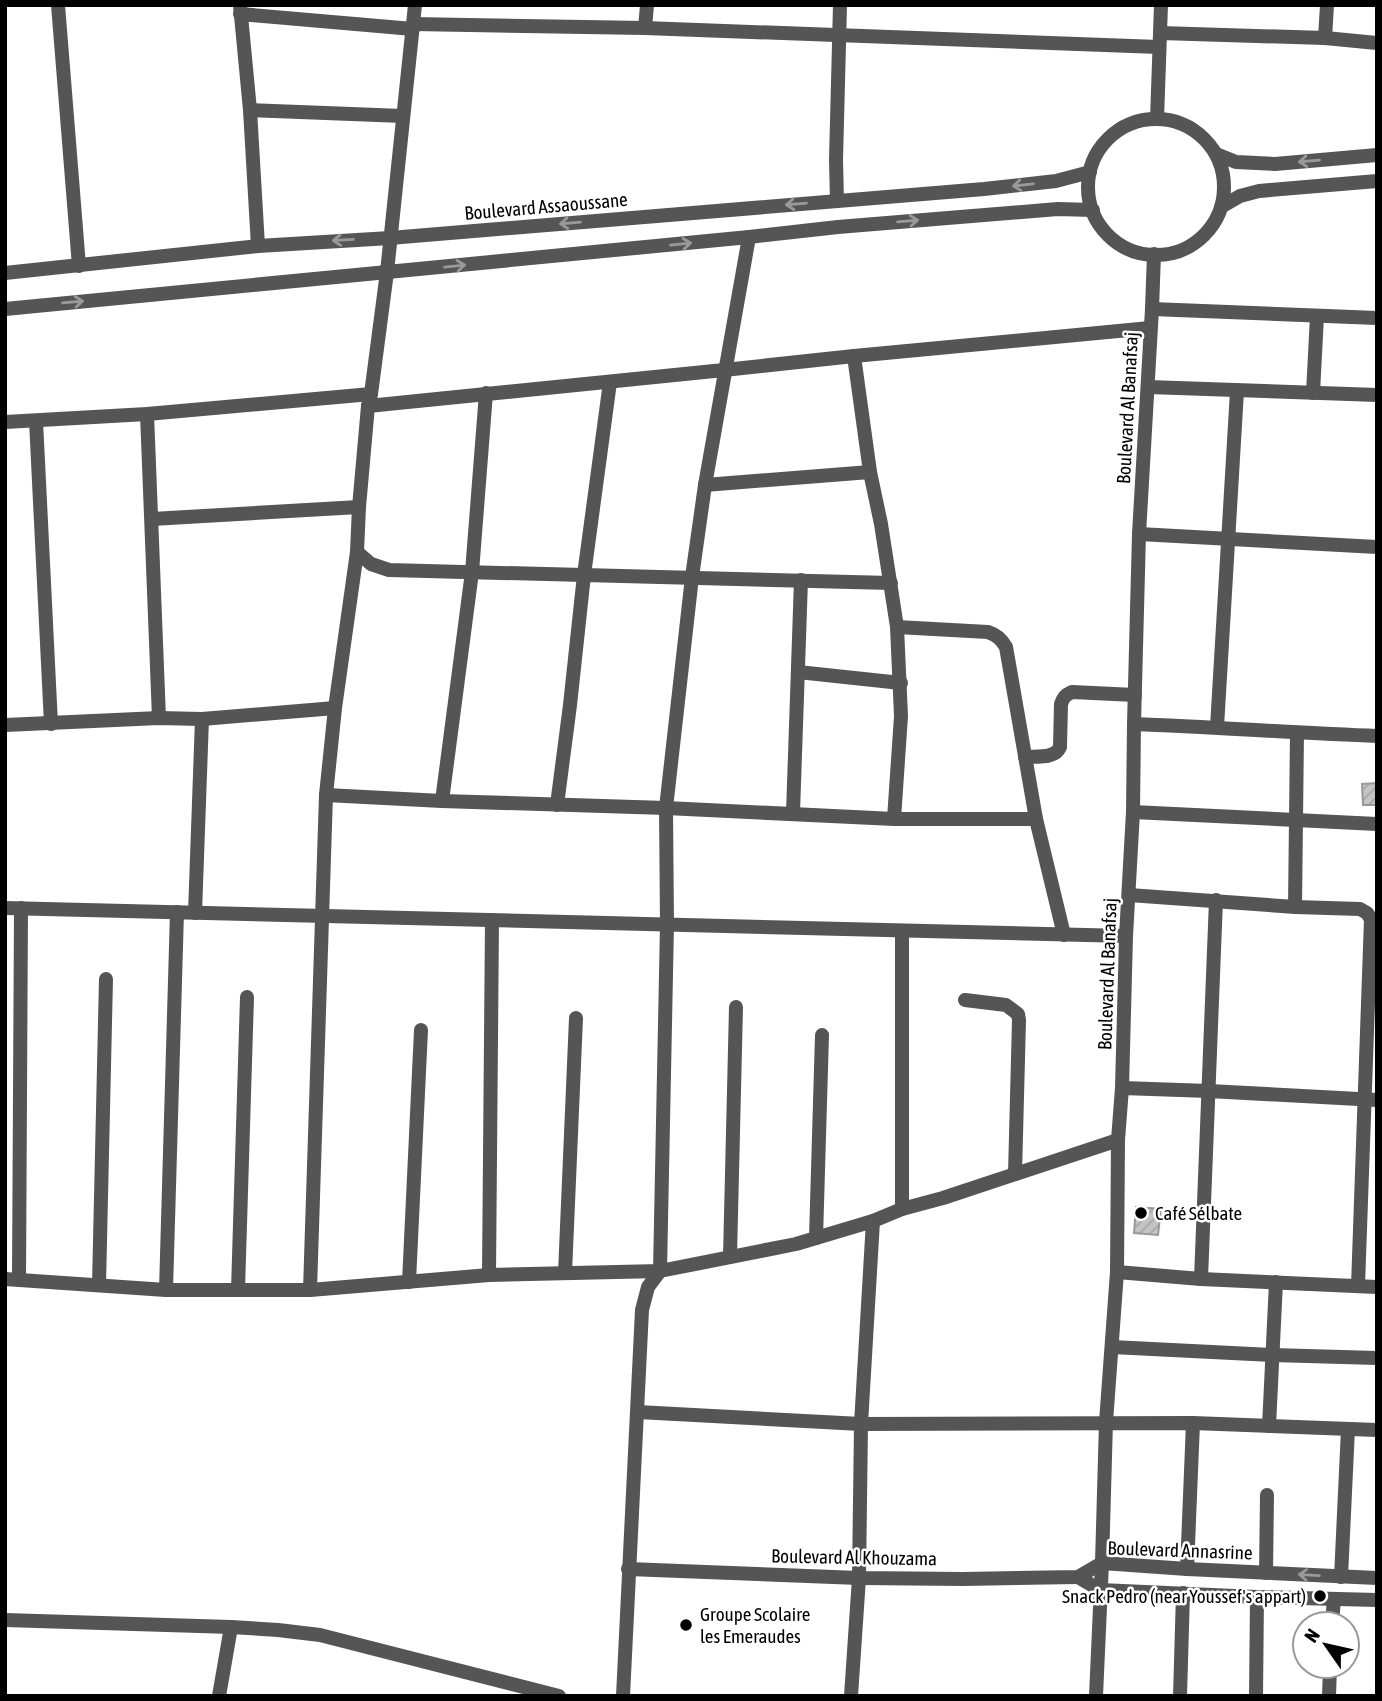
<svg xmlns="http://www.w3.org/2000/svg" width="1382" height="1701" font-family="'Asap Condensed',sans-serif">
	<defs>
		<pattern id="building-hatch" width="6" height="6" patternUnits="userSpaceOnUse" patternTransform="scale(1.75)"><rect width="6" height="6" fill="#c4c4c4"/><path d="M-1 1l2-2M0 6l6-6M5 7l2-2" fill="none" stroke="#a7a7a7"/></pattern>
	</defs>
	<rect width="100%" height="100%" fill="#fff"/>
	<!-- building -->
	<g fill="url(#building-hatch)" stroke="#999" stroke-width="2">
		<polygon points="1377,783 1377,805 1363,805 1362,784"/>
		<polygon points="1136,1207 1161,1209 1158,1235 1134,1233"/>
	</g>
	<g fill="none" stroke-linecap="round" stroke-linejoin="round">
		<!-- minor -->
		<g stroke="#555" stroke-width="14">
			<polyline points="58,5 79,266"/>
			<polyline points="240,5 250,110 258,246"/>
			<polyline points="240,14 413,29"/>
			<polyline points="413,24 645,28 1159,47"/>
			<polyline points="645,28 647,5"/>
			<polyline points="1160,33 1325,38 1377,43"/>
			<polyline points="1325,38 1327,5"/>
			<polyline points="250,110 403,116"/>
			<polyline points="1157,119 1161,5"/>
			<circle cx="1156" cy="187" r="68"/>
			<polyline points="1216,154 1236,162 1275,164 1377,155"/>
			<polyline points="837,201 836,160 840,5"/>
			<polyline points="1221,207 1240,196 1259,191 1377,181"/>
			<polyline points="5,273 258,246 390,238 984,189 1056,181 1090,172"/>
			<polyline points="5,309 749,237 838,227 1058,209 1093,210"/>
			<polyline points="1152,309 1377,318"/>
			<polyline points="854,356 870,472 881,524 897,627 901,716 894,819"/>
			<polyline points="1148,387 1377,395"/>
			<polyline points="1313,393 1317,316"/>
			<polyline points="368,406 724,370 854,356 1150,328"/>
			<polyline points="147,414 159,718"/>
			<polyline points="36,421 51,724"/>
			<polyline points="5,422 147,414 371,394"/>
			<polyline points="705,485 870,472"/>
			<polyline points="152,519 359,507"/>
			<polyline points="1139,534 1377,547"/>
			<polyline points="357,552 371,564 389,570 891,583"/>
			<path d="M897,627L988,632C997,635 1001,639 1006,647L1036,819L1064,935"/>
			<polyline points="798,672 901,683"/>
			<path d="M1134,724C1215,727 1296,733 1377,736"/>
			<polyline points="5,725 159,718 202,719 335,708"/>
			<polyline points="1217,727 1237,391"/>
			<path d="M1025,757C1037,756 1055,759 1060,747L1061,704C1063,698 1065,695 1072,692L1135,695"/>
			<polyline points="326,795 442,801 666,808 894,819 1036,819"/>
			<polyline points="442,801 472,572 486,393"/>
			<polyline points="557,805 570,705 584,575 610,382"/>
			<polyline points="1133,812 1377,824"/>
			<polyline points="793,813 801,580"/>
			<polyline points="1129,895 1295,907 1360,909 1367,913 1371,919 1358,1286"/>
			<polyline points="1295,907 1297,733"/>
			<polyline points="5,908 1126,936"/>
			<polyline points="195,913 202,719"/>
			<polyline points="902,931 902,1209"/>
			<polyline points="965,1000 1006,1005 1018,1014 1019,1020 1015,1174"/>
			<polyline points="1122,1088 1209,1091 1377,1100"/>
			<polyline points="816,1238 822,1035"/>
			<polyline points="730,1257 736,1007"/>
			<polyline points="1117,1272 1201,1279 1377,1287"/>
			<polyline points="565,1273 576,1018"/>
			<polyline points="489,1275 492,920"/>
			<polyline points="5,1279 166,1290 310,1290 489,1275 660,1271 667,925 666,808 692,577 705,485 749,237"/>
			<polyline points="1201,1279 1216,900"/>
			<polyline points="19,1280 21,908"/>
			<polyline points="409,1282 421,1030"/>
			<polyline points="99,1285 106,979"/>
			<polyline points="166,1290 177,912"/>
			<polyline points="238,1290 247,997"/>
			<polyline points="310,1290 326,795 335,708 357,552 359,507 368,406 371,394 387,272 415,5"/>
			<polyline points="1112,1347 1272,1355 1377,1358"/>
			<polyline points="638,1412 861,1424 1193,1423 1377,1430"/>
			<polyline points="1269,1426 1276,1282"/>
			<polyline points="628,1569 859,1578 963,1579 1078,1577 1102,1563 1187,1569 1377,1578"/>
			<polyline points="1187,1569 1193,1423"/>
			<polyline points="1266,1573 1267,1495"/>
			<polyline points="1078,1577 1100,1590 1257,1597 1377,1600"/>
			<polyline points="1341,1577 1348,1429"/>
			<polyline points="5,1620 231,1627 278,1630 320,1635 559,1696"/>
			<polyline points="1332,1624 1334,1599"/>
			<polyline points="219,1696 231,1627"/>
			<polyline points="623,1696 642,1310 648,1287 660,1271 796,1244 873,1221 902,1209 943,1198 1118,1140"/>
			<polyline points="851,1696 859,1578 861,1424 873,1221"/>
			<polyline points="1096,1696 1102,1563 1106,1422 1117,1272 1118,1140 1122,1088 1126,936 1133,812 1134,724 1139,534 1152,309 1154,254"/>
			<polyline points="1180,1696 1183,1593"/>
			<polyline points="1256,1696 1257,1597"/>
			<polyline points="1329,1696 1330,1666"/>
		</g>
	</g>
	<!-- one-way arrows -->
	<defs><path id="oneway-shaft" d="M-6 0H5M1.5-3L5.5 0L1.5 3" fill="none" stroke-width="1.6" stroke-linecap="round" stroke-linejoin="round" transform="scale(1.75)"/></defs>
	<g stroke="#999">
		<use href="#oneway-shaft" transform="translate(1309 161) rotate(175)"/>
		<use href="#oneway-shaft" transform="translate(1023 185) rotate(174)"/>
		<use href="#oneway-shaft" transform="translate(796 204) rotate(175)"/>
		<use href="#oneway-shaft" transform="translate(908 221) rotate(-5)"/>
		<use href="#oneway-shaft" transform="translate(570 223) rotate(175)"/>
		<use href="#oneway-shaft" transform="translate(343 240) rotate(177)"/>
		<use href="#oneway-shaft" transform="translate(681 244) rotate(-6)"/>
		<use href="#oneway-shaft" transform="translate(455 266) rotate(-6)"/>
		<use href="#oneway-shaft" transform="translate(73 302) rotate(-5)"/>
		<use href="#oneway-shaft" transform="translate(1309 1575) rotate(-177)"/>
	</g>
	<!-- markers -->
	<g fill="#000" stroke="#fff" stroke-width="2.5">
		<circle cx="1141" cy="1213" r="7"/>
		<circle cx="1320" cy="1596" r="7"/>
		<circle cx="686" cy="1625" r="7"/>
	</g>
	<g text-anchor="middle" stroke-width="5" stroke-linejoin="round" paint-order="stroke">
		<!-- street labels -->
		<g font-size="19" fill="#000" stroke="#fff">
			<text transform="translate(546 206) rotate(-5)" y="7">Boulevard Assaoussane</text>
			<text transform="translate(1127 408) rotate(-87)" y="7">Boulevard Al Banafsaj</text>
			<text transform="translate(1107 974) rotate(-88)" y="7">Boulevard Al Banafsaj</text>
			<text transform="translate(1180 1550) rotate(2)" y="7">Boulevard Annasrine</text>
			<text transform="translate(854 1557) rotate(1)" y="7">Boulevard Al Khouzama</text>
		</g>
		<!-- poi labels -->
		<g font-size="19" fill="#000" stroke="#fff" text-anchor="start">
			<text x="1155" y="1220">Café Sélbate</text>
			<text x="1306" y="1603" text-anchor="end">Snack Pedro (near Youssef's appart)</text>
			<text x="700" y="1621">Groupe Scolaire<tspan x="700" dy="22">les Emeraudes</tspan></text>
		</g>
	</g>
	<!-- border -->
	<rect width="1382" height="1701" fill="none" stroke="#000000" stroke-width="14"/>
	<!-- north arrow -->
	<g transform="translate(1326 1645) rotate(304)"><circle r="33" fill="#ffffff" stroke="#999999" stroke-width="2"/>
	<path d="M0-5L12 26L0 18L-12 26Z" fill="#000000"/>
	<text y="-10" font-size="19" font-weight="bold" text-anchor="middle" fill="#000000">N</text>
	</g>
</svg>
